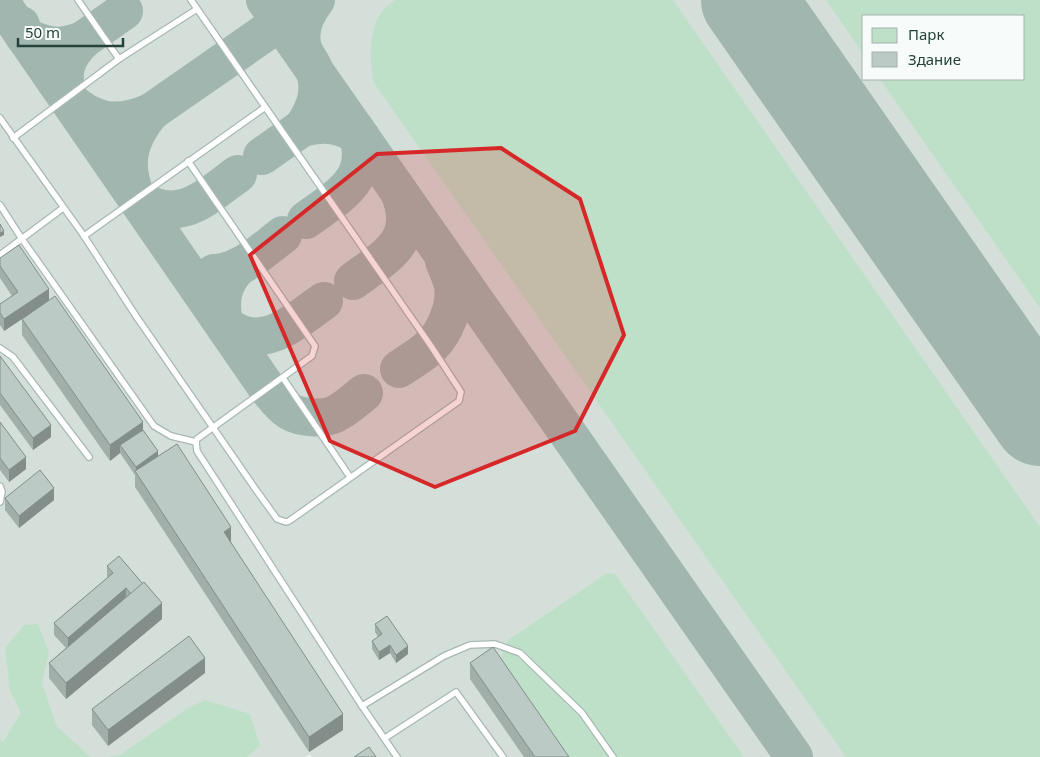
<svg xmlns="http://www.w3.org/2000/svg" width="1040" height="757" font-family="'Noto Sans',sans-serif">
	<rect width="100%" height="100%" fill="#e6efeb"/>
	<!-- built -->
	<path fill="#d4dfda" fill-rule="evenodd" d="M0,0H1040V757H312L310,754L305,757H0ZM864,16H1024V79H864Z"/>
	<!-- green -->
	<g fill="#bfe0c8">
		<path d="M395,0H673L1040,527V757H846L374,83C369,60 368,30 383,10C386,6 391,3 395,0Z"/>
		<polygon points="826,0 1040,0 1040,308 880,79 1024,79 1024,16 864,16 864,55"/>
		<polygon points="607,573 615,574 744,757 568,757 499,660 507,641"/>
		<polygon points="38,624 49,652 42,683 57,727 91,757 0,757 0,739 3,742 21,713 10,691 5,648 24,625"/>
		<polygon points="205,700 250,714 260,746 247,757 107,757 120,755 188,708"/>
	</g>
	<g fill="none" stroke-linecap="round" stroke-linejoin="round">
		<!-- taxiway -->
		<g stroke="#a2b6b0" stroke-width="38">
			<polyline points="265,0 794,757"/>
			<path d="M316,0C306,13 298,31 303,48C305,55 311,62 314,69C322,91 315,110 302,128C324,122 341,124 361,137"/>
			<path d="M0,1L267,388C274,396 280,405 289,411C301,418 323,420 335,414C346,409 355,400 364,393"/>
			<path d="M21,25L24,36C47,47 59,49 83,40C64,59 62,72 67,98C94,124 118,126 151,112C128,140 122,164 137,199C181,224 202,200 238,174"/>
			<polyline points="83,40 124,11"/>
			<polyline points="151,112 302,7"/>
			<polyline points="262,156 302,128"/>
			<path d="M306,220C340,195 374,179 356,130"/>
			<path d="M239,266C221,285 220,300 224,325C232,329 240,335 250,336C277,340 302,316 324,301"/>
			<path d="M214,273C240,273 263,250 283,235"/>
			<path d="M353,281C387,256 419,240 399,192"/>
			<path d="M399,369C409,362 422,355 431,346C445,332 456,306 453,286C451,277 447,269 444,261"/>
		</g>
		<!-- runway -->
		<polyline stroke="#a2b6b0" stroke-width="94" points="748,0 1040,419"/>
		<!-- lane casing -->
		<g stroke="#a8b8b2" stroke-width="8">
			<g id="lane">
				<polyline points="119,59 197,9"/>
				<polyline points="0,118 84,236 136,316 254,487 277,519 286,522 289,521 459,401 461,392 431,346 191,0"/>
				<polyline points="13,138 119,59 78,0"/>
				<polyline points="188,161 315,346 312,356 197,439 196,442 197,451 362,706"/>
				<polyline points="0,205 22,239 154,426 171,436 196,442"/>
				<polyline points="84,236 264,108"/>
				<polyline points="0,255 63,208"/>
				<polyline points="0,348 13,357 89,457"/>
				<polyline points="283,378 350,477"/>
				<polyline points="0,486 2,492 0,502"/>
				<polyline points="385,738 456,692 503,757"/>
				<polyline points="397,757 362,706 444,656 470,645 495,644 520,653 582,713 613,757"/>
			</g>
		</g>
		<!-- lane -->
		<use href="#lane" stroke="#fff" stroke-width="5.5"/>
	</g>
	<!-- wall -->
	<g fill="#a1aea9">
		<polygon points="0,258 49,300 143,430 158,457 231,543 343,730 309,752 135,487 135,475 120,453 110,461 22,335 22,319 40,307 4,331 0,325 0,304 12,296 0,278"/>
		<polygon points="0,356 51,437 33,450 0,405"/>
		<polygon points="0,422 26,469 9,482 0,470"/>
		<polygon points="5,498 54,500 19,528 5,510"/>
		<polygon points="107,566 162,619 66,699 49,678 49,663 66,648 54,635 54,623 107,578"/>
		<polygon points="375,624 408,654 396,663 390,653 379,660 372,649 372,641 378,637 375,632"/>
		<polygon points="470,663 569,757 524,757 470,679"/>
		<polygon points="205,673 108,746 92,725 92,709"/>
	</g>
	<!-- shaded-wall -->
	<g fill="#838d89">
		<polygon points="4,231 4,235 0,237 0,233"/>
		<polygon points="49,289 49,301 4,331 4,319"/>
		<polygon points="143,422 143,438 120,445 120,453 110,461 110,445"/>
		<polygon points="51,425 51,437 33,450 33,438"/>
		<polygon points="158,451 158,459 136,472 136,467"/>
		<polygon points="26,457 26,469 9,482 9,470"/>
		<polygon points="54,488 54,500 19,528 19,516"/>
		<polygon points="231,527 231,543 224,532"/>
		<polygon points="126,588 126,600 68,650 68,638"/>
		<polygon points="162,603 162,619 66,699 66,683"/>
		<polygon points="390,645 390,653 379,660 379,652"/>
		<polygon points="408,646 408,654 396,663 396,655"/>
		<polygon points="205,658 205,673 108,746 108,730"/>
		<polygon points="343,714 343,730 309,752 309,737"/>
	</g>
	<!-- building -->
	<g fill="#bbcac4" stroke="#838d89">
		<polygon points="0,224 4,231 0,233"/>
		<polygon points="19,245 49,289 4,319 0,313 0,304 18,292 0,266 0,258"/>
		<polygon points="55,296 143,422 110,445 22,319"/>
		<polygon points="0,356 51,425 33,438 0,393"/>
		<polygon points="0,422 26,457 9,470 0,458"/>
		<polygon points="143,430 158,451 136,467 120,445"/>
		<polygon points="177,444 231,527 224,532 343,714 309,737 135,471"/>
		<polygon points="40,470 54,488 19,516 5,498"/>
		<polygon points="119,556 143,584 131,594 126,588 68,638 54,623 113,573 107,566"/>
		<polygon points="144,582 162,603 66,683 49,663"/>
		<polygon points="387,616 408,646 396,655 390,645 379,652 372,641 382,634 375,624"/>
		<polygon points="189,636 205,658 108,730 92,709"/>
		<polygon points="493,647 569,757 535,757 470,663"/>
		<polygon points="369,747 376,757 354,757"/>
	</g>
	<!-- marked area -->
	<path fill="#d62828" fill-opacity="0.2" stroke="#d62828" stroke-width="4" stroke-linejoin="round" d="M501,148L580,199L624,335L575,431L435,487L330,441L250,255L377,154Z"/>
	<!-- legend -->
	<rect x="862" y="15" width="162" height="65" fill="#f7fbf9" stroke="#a3b1ad"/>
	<rect x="872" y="28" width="25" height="15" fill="#bfe0c8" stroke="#a3b1ad"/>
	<text x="908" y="40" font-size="15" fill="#24423a">Парк</text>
	<rect x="872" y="52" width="25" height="15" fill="#bbcac4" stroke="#a3b1ad"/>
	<text x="908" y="65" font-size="15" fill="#24423a">Здание</text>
	<!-- scale -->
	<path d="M18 38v8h105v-8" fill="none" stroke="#24423a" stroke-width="2.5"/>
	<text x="25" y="38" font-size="15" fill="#24423a" stroke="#f7fbf9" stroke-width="4" paint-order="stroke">50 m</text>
</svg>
